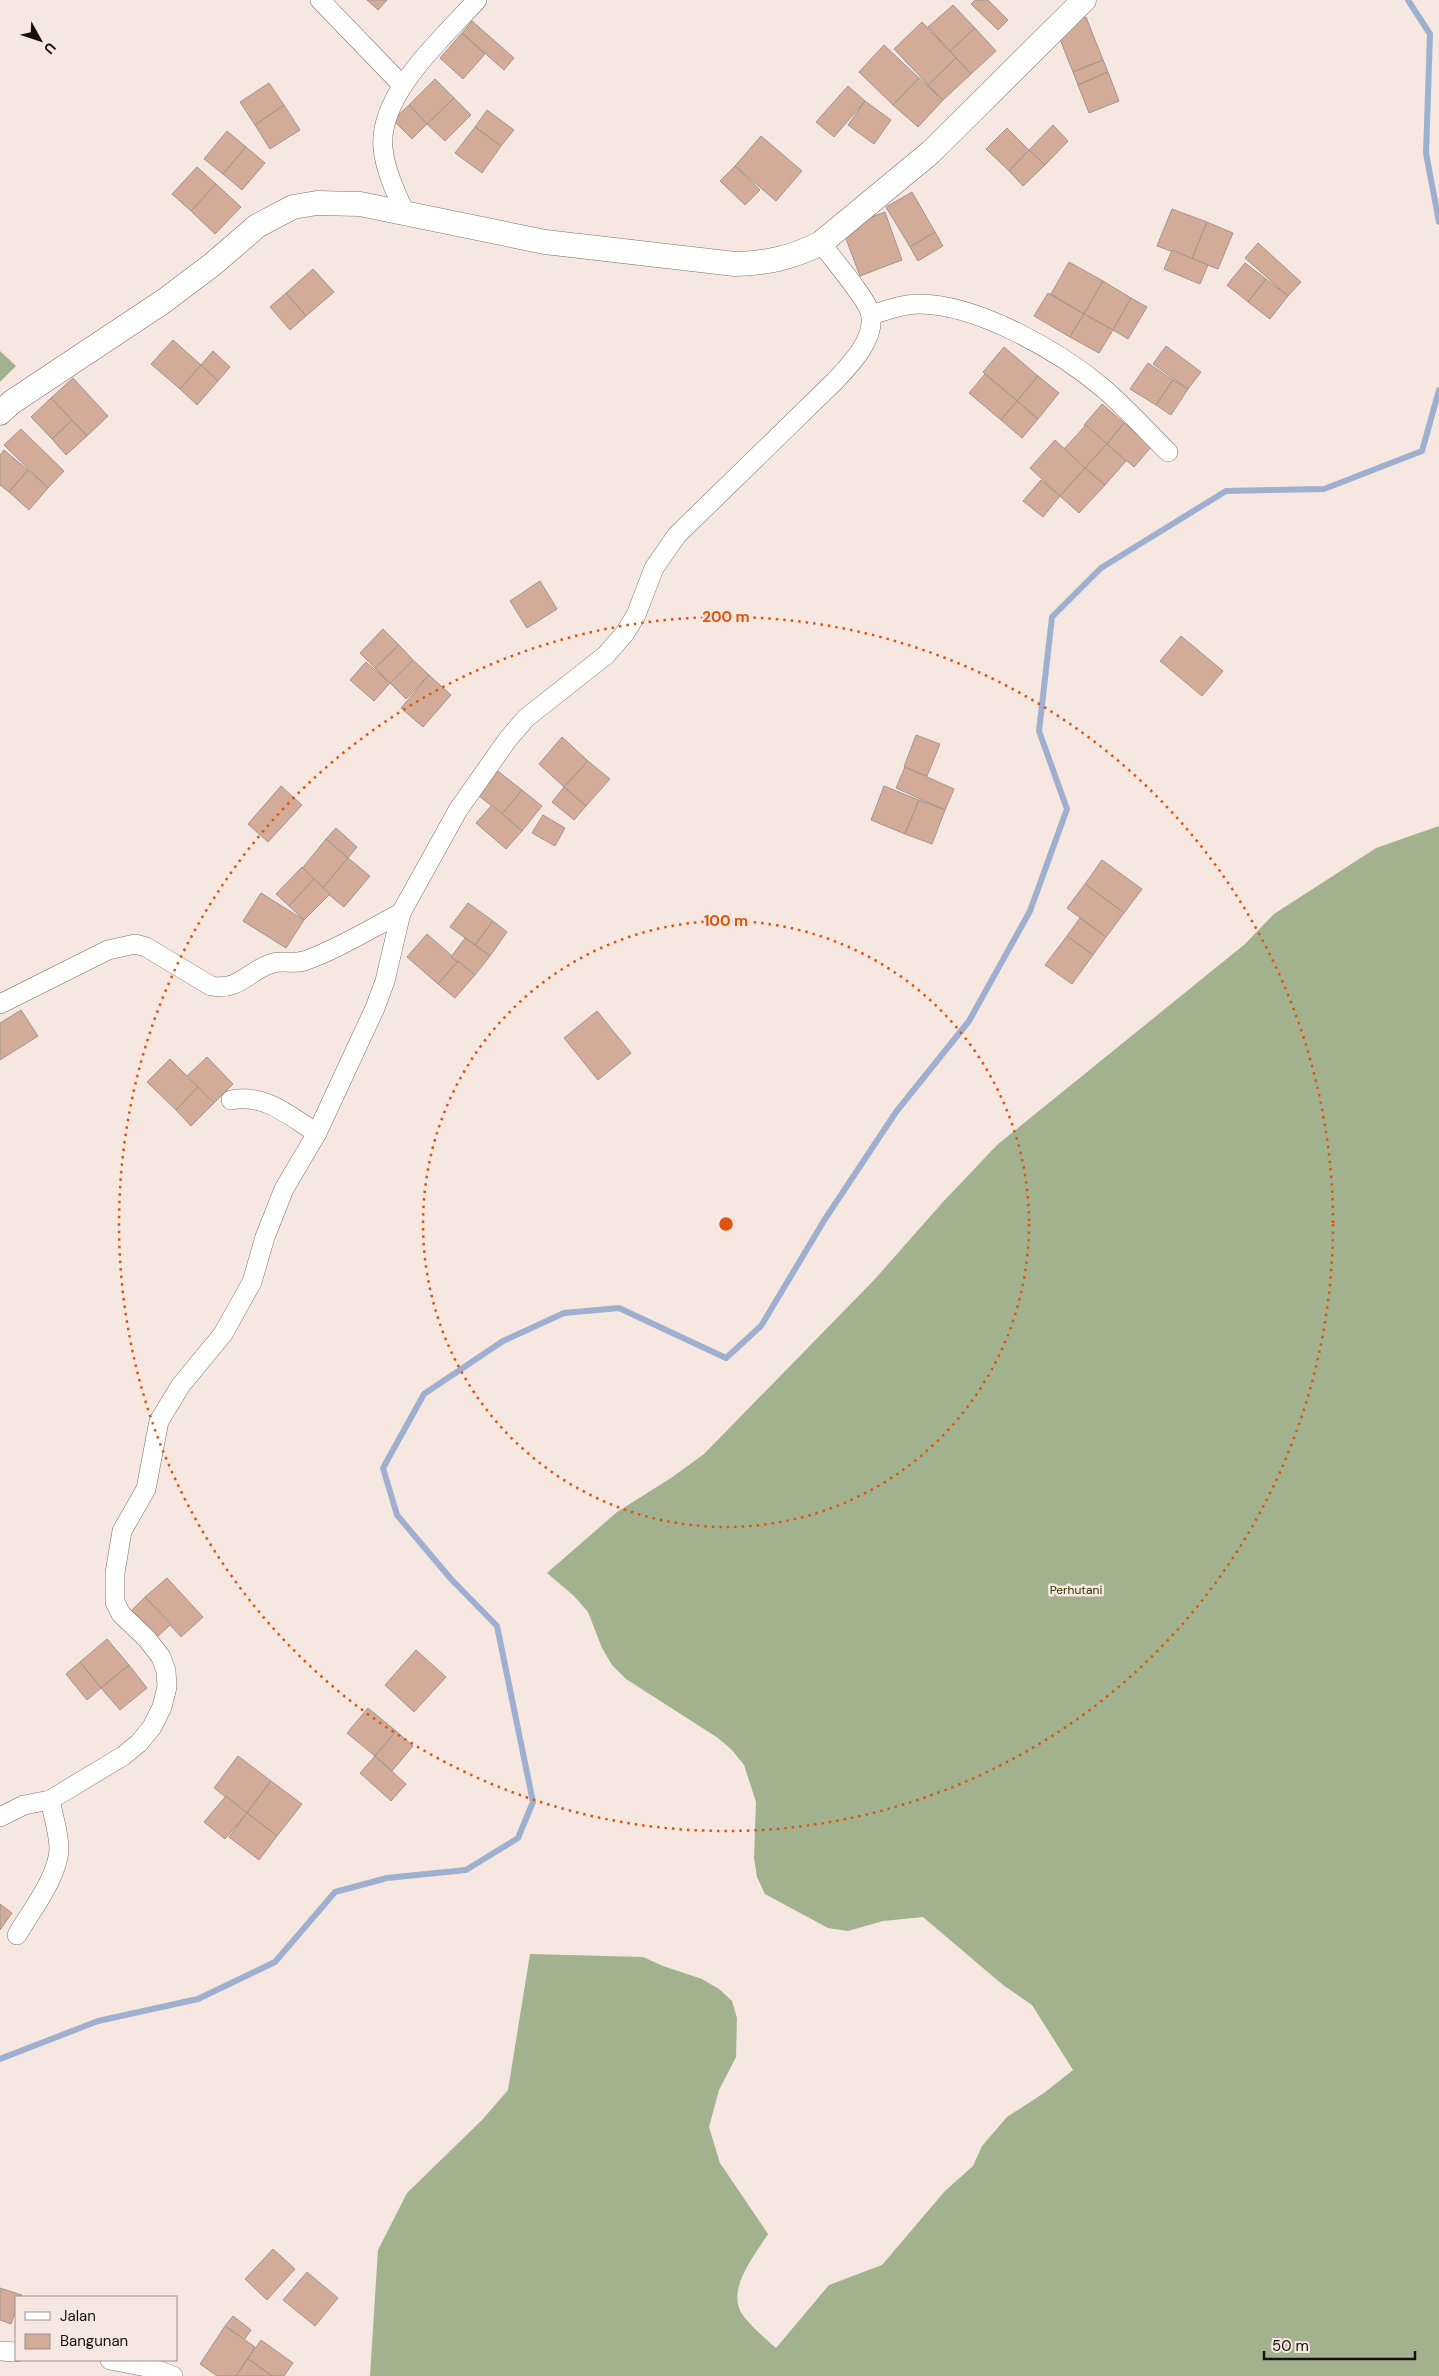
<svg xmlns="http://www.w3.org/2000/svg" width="1439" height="2376" font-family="'DM Sans',sans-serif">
	<rect width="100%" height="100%" fill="#f6e7e0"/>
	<!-- forest -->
	<g fill="#a3b28e">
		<polygon points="0,351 16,366 0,382"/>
		<path d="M1439,826V2376H370L378,2250L407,2193L482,2120L508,2090L530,1954L643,1957L663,1966L702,1979L719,1989L732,2001L737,2018L736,2057L719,2090L709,2127L720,2163L768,2234C754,2257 723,2292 745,2318C754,2329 766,2339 776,2348L829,2285L882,2265L945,2191L973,2166L982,2146L1007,2117L1044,2093L1073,2070L1032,2005L1003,1985L923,1917L883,1921L848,1931L828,1928L765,1894L757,1877L754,1858L756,1802L744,1765L732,1750L718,1738L626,1679L612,1665L602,1648L588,1612L574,1596L547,1573L617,1512L671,1478L704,1454L875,1279L942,1203L997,1145L1245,944L1274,914L1376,848Z"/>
	</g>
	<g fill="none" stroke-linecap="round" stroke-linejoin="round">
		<!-- stream -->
		<g stroke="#9eafd0" stroke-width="6">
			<polyline points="1408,0 1430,34 1426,153 1439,222"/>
			<polyline points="0,2059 98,2021 198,1999 275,1962 335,1892 387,1878 466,1870 518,1838 533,1802 497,1626 451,1579 397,1515 383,1468 424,1394 503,1341 564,1313 619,1308 726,1358 761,1326 825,1219 896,1112 969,1021 1030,911 1067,809 1039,731 1052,617 1101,568 1226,491 1324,489 1422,451 1439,390"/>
		</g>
	</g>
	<!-- building -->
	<g fill="#d2ab99" stroke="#a3958f">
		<polygon points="367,0 387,0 378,10"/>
		<polygon points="975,0 988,0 1008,20 998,30 971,4"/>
		<polygon points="953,5 975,28 950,51 928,27"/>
		<polygon points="1086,17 1103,60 1073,72 1056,29"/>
		<polygon points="472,21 514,58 504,70 462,33"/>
		<polygon points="922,22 956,58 928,85 894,49"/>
		<polygon points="975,28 996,51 971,74 950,51"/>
		<polygon points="462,33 485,54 463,79 440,58"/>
		<polygon points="884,45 919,78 893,105 859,72"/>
		<polygon points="956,58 971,74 943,100 928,85"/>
		<polygon points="1103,60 1108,72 1078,85 1073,72"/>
		<polygon points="1108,72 1119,101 1089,113 1078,85"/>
		<polygon points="919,78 943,100 918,127 893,105"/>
		<polygon points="435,79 454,98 427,124 409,105"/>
		<polygon points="269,83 284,105 255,125 240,102"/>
		<polygon points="848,86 865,101 834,137 816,122"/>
		<polygon points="454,98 471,115 445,141 427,124"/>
		<polygon points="865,101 891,120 874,144 848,125"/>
		<polygon points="284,105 300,130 270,149 255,125"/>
		<polygon points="409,105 427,124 412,139 393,120"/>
		<polygon points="487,110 514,130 501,146 475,127"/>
		<polygon points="1053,125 1068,141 1045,165 1029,150"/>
		<polygon points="475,127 501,146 482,173 455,153"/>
		<polygon points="1007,128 1029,150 1009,171 986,149"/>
		<polygon points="227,131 246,147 223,174 204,159"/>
		<polygon points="761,136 802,171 776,201 735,166"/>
		<polygon points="246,147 265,163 242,190 223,174"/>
		<polygon points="1029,150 1045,165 1023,186 1009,171"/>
		<polygon points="735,166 760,190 745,205 720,181"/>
		<polygon points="197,167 216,184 191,211 172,194"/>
		<polygon points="216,184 241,207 215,234 191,211"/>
		<polygon points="912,192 935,232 910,247 886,207"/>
		<polygon points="1172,209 1207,222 1192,259 1157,246"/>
		<polygon points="885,212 902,260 860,276 842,228"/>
		<polygon points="1207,222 1233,233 1218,269 1192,259"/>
		<polygon points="935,232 943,246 918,261 910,247"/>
		<polygon points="1258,243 1301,282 1288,296 1245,258"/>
		<polygon points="1172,250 1208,265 1200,284 1164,269"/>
		<polygon points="1069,262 1103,281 1084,314 1051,294"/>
		<polygon points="1245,263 1266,279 1248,302 1227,285"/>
		<polygon points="313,269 334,292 306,316 286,293"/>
		<polygon points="1266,279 1288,296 1270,319 1248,302"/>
		<polygon points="1103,281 1131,298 1113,330 1084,314"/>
		<polygon points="286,293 306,316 290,330 270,307"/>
		<polygon points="1048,293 1084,314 1070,337 1034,316"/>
		<polygon points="1131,298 1147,307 1128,339 1113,330"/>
		<polygon points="1084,314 1113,330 1099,353 1070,337"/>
		<polygon points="173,340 201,365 180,389 151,364"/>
		<polygon points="1166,346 1201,372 1188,389 1153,364"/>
		<polygon points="1004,347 1038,376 1017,401 983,372"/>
		<polygon points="213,351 230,367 218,381 201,365"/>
		<polygon points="1148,363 1173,380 1156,405 1130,389"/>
		<polygon points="201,365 218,381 197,405 180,389"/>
		<polygon points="985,374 1017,401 1001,420 969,393"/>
		<polygon points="1038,376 1059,393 1038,419 1017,401"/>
		<polygon points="73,378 108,416 87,436 51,398"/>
		<polygon points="1173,380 1188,389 1171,415 1156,405"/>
		<polygon points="51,398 72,420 52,439 31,417"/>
		<polygon points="1017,401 1038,419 1022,438 1001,420"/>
		<polygon points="1102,404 1124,423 1107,444 1084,425"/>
		<polygon points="72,420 87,436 66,455 52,439"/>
		<polygon points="1124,423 1152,446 1134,467 1107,444"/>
		<polygon points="1086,425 1107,444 1085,468 1064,449"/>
		<polygon points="21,429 64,471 48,488 4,445"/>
		<polygon points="1055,440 1085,468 1060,496 1030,468"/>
		<polygon points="1107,444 1126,461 1105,485 1085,468"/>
		<polygon points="4,450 28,470 9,492 0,485 0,455"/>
		<polygon points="1085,468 1105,485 1079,513 1060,496"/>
		<polygon points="28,470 48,488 29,510 9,492"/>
		<polygon points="1041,480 1060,496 1043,517 1023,501"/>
		<polygon points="540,581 557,609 527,628 510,601"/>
		<polygon points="383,629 399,645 375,668 360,653"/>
		<polygon points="1181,636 1223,671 1202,696 1160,661"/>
		<polygon points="399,645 413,660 390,683 375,668"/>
		<polygon points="413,660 429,675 406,699 390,683"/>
		<polygon points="366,662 390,683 374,701 350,680"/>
		<polygon points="429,675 451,695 423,727 401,708"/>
		<polygon points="916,735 940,744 927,776 904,767"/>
		<polygon points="562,737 588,761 564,787 539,764"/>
		<polygon points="588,761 610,779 586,806 564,787"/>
		<polygon points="905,767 954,789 945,810 896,788"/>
		<polygon points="494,768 522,790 502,814 474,792"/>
		<polygon points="281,786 302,805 268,842 248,824"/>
		<polygon points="884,786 919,800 905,834 871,820"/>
		<polygon points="564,787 586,806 574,820 552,802"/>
		<polygon points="522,790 542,806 522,831 502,814"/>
		<polygon points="919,800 945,810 932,844 905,834"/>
		<polygon points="492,805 522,831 506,849 476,823"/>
		<polygon points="543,815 565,828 555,846 532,833"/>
		<polygon points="336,828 357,847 348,858 326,839"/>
		<polygon points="326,839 348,858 322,889 300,871"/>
		<polygon points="348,858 370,876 344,907 322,889"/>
		<polygon points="1102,860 1142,889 1124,913 1085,884"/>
		<polygon points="302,867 314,879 289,906 276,894"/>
		<polygon points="314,879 330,894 304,920 289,906"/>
		<polygon points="1085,884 1124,913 1106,937 1067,908"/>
		<polygon points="261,893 304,920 286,948 243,921"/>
		<polygon points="468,903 493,921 475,945 450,927"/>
		<polygon points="1080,918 1106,937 1093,955 1067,936"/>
		<polygon points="493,921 507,932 490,956 475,945"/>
		<polygon points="427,934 458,961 438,984 407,957"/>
		<polygon points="1067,936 1093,955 1072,984 1045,965"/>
		<polygon points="465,938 490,956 475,975 451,957"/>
		<polygon points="458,961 475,975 455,998 438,984"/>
		<polygon points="21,1010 38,1036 0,1060 0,1023"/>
		<polygon points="597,1011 631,1053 598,1080 564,1038"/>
		<polygon points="207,1057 233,1084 214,1103 187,1076"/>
		<polygon points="170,1059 198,1087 176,1110 147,1082"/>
		<polygon points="198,1087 214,1103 191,1126 176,1110"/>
		<polygon points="167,1578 203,1617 181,1637 145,1597"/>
		<polygon points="145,1597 171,1624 154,1640 129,1613"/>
		<polygon points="107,1639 129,1665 101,1688 80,1662"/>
		<polygon points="416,1650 446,1677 414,1712 385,1685"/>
		<polygon points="80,1662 101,1688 87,1700 66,1674"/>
		<polygon points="129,1665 147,1688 120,1710 101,1688"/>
		<polygon points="368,1708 396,1731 375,1756 347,1733"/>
		<polygon points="396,1731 413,1746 392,1771 375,1756"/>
		<polygon points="238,1756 271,1781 247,1813 214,1788"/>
		<polygon points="375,1756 406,1784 391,1801 360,1773"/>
		<polygon points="271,1781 302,1804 277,1836 247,1813"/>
		<polygon points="226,1796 247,1813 225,1839 204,1822"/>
		<polygon points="247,1813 277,1836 259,1860 229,1837"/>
		<polygon points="0,1904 12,1913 0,1930"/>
		<polygon points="273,2249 295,2269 267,2300 245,2279"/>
		<polygon points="307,2272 338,2298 315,2326 283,2300"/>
		<polygon points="0,2288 22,2295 21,2297 16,2297 16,2310 11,2324 0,2320"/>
		<polygon points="233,2316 251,2330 244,2340 225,2326"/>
		<polygon points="225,2326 255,2347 236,2376 217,2376 200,2364"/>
		<polygon points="261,2340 293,2363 284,2376 272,2376 248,2359"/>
		<polygon points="248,2359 272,2376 236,2376"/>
	</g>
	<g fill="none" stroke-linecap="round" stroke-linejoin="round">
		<!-- minor casing -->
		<g stroke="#7d706a" stroke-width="20">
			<g id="minor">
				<polyline points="320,0 402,85"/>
				<path d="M405,213C396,193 385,170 383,148C378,94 443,38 477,0"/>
				<path d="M871,315C887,310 903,304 919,304C977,304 1059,351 1103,388C1126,408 1147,431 1168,452"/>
				<path d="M0,1004L108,950L135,944L146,947L211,986C239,991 247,972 270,964C281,960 293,964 304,961C336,950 370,929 401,913"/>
				<path d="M231,1100C265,1093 289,1116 317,1133"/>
				<path d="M0,1817L24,1805L50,1800L123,1756L139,1743L152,1727L162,1707L167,1687L166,1671L161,1657L147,1639L121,1614L115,1602V1573L122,1531L146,1489L159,1421L181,1385L223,1334L252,1282L265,1237L284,1189L317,1133L375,1008L385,981L401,913L458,810L508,739L526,718L606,655L625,633L636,615L654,568L677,535L835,381C850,365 874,341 871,316C870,302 831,257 821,243"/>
				<path d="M17,1935C31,1911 58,1877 59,1849C59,1833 53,1815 50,1800"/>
				<polyline points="0,2351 16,2352"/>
				<polyline points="110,2360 152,2368 173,2376"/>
			</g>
		</g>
		<!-- tertiary casing -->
		<g stroke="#7d706a" stroke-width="25">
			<path id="tertiary" d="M0,413L12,402L164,301L213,264L257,226L293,207L317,203L360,204L545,242L735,264C767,263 792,258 821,243L931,152L1084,0"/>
		</g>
		<!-- minor -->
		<use href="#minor" stroke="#fff" stroke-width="19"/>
		<!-- tertiary -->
		<use href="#tertiary" stroke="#fff" stroke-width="24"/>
	</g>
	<!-- distance rings -->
	<g fill="none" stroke="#dd550c" stroke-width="2.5" stroke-dasharray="2.5 5">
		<circle cx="726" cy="1224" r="303"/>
		<circle cx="726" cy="1224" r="607"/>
	</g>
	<g text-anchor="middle" stroke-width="5" stroke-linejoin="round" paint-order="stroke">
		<!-- park labels -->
		<g font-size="12" fill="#273800" stroke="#f6e7e0">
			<text x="1076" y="1594">Perhutani</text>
		</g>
	</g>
	<circle cx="726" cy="1224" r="8" fill="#dd550c" stroke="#f6e7e0" stroke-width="2.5"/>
	<g font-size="15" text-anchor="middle" font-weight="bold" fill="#dd550c" stroke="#f6e7e0" stroke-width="5" stroke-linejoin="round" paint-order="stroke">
		<text x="726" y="622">200 m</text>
		<text x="726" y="926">100 m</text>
	</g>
	<!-- legend -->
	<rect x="15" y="2296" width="162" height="65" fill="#f6e7e0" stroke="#9c918c"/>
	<rect x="25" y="2312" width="25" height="8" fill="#ffffff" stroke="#9c918c"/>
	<text x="60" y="2321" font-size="15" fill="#15100e">Jalan</text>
	<rect x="25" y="2334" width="25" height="15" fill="#d2ab99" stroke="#9c918c"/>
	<text x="60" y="2346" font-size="15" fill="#15100e">Bangunan</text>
	<!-- north arrow -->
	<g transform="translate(40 40) rotate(130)" stroke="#f6e7e0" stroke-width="4" paint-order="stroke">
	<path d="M0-4L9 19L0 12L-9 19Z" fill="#15100e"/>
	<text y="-8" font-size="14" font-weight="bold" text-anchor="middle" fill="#15100e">U</text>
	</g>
	<!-- scale -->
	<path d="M1264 2351v8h151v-8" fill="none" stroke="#15100e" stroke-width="2.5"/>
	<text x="1272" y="2351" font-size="15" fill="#15100e" stroke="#f6e7e0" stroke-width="4" paint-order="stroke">50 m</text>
</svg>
